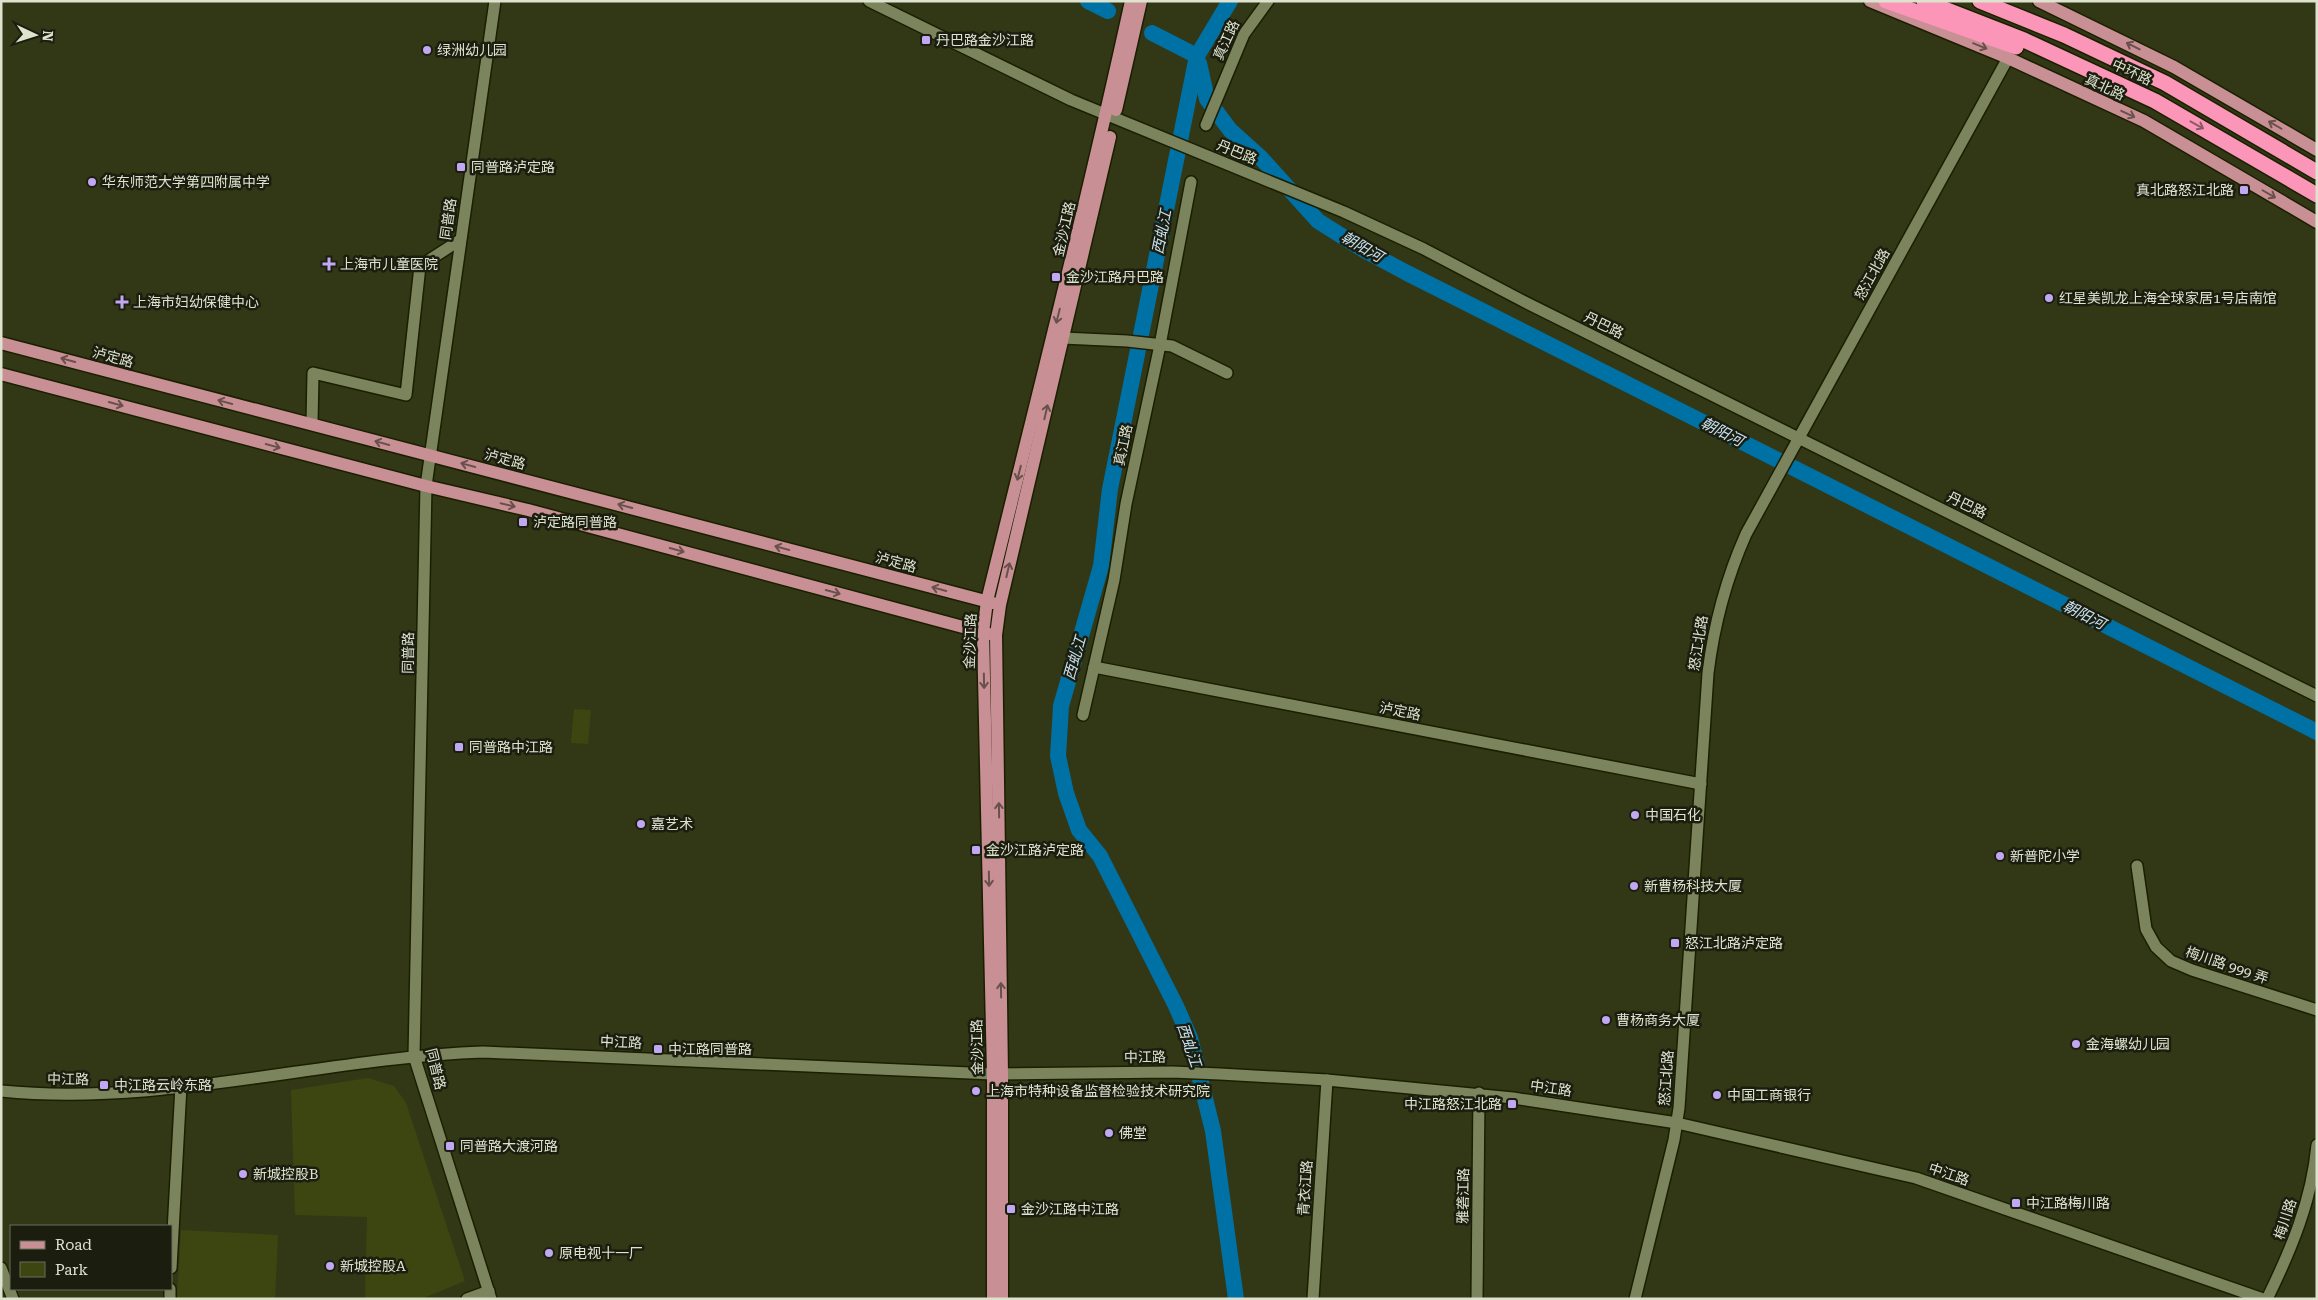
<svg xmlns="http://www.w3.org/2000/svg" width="2318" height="1300" font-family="'Roboto Serif','Noto Sans SC',serif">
	<rect width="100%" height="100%" fill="#323815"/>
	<!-- green -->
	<g fill="#3d4611">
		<polygon points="574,709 591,710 588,744 571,743"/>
		<polygon points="368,1078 394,1086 406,1103 465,1281 421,1299 365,1299 367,1217 295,1215 291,1090"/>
		<polygon points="181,1230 278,1235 275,1299 177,1299"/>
	</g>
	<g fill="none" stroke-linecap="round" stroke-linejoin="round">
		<!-- river -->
		<g stroke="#0071a4" stroke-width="16">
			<polyline points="1088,1 1108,11"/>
			<polyline points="1230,1 1197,56 1110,489 1101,566 1061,706 1058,756 1066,793 1079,830 1100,856 1176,1006 1190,1038 1213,1131 1236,1299"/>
			<polyline points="1152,33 1197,56"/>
			<polyline points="1199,63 1207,99 1230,130 1261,158 1318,221 1364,250 1407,273 2317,732"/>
		</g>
		<!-- minor casing -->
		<g stroke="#1a1f00" stroke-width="14">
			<g id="minor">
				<polyline points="869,1 1071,100 1344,212 1424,249 1523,301 2317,696"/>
				<polyline points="1206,125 1244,34 1268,1"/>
				<polyline points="1063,338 1127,341 1172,346 1227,373"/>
				<polyline points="312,424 313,373 406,395 420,266 460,240"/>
				<polyline points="1094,667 1701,784"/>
				<polyline points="1083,715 1114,580 1126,504 1160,345 1191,182"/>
				<polyline points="2137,866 2146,929 2156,947 2171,961 2192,970 2317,1010"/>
				<path d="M1,1091C163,1107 322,1058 483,1052L993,1074L1172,1072L1220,1074L1327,1080L1513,1098L1677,1123L1916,1178L2263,1299"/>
				<polyline points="1,1268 13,1299"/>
				<polyline points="171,1268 181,1086"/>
				<polyline points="170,1299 170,1289"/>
				<polyline points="467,1299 489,1291"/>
				<polyline points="491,1299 414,1056 426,486 495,1"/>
				<polyline points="1313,1299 1327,1080"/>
				<polyline points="1477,1299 1479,1093"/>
				<path d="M1635,1299L1674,1140L1679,1108L1708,673C1714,624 1726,579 1746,534L2008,58"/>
				<path d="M2267,1299C2291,1250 2312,1200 2317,1145"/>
			</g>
		</g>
		<!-- major casing -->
		<g stroke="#1a1f00" stroke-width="15">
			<g id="major">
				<polyline points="1870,1 2008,58 2144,121 2317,222"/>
				<polyline points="2039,1 2174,67 2317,150"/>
				<polyline points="1116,110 1141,1"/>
				<polyline points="1,343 993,603"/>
				<polyline points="1,374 426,486 528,510 989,634"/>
				<path d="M993,1299V1074L983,633L987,601C1036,402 1087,202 1131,1"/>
				<polyline points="1002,1299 1002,1074 996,635 1000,605 1110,137"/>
			</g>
		</g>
		<!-- highway casing -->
		<g stroke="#1a1f00" stroke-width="18">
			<g id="highway">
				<polyline points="1886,1 2016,47"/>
				<polyline points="1924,1 2024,40 2155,101 2317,195"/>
				<polyline points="1980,1 2064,35 2165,83 2317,172"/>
			</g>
		</g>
		<!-- minor -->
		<use href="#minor" stroke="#7c845e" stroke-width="11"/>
		<!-- major -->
		<use href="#major" stroke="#c88f94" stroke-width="12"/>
		<!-- highway -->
		<use href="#highway" stroke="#fb96b8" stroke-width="15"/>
	</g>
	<!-- one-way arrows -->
	<defs><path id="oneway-shaft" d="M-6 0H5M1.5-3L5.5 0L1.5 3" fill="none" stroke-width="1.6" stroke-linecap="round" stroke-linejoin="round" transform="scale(1.25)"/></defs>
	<g stroke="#69514b">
		<use href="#oneway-shaft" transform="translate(1980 46) rotate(22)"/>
		<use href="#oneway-shaft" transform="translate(2133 46) rotate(-153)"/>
		<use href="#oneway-shaft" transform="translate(2128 114) rotate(25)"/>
		<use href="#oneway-shaft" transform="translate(2275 125) rotate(-150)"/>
		<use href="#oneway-shaft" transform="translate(2269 194) rotate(30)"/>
		<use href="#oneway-shaft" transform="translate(1058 316) rotate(104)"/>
		<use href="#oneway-shaft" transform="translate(68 360) rotate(-165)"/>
		<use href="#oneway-shaft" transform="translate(225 402) rotate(-165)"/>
		<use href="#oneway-shaft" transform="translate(116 404) rotate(15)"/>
		<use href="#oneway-shaft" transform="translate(1046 412) rotate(-77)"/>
		<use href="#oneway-shaft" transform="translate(382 443) rotate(-165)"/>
		<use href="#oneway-shaft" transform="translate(273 446) rotate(15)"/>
		<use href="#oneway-shaft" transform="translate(468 465) rotate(-165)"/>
		<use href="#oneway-shaft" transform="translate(1019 473) rotate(104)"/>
		<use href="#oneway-shaft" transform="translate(508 505) rotate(13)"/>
		<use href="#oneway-shaft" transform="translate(625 506) rotate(-165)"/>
		<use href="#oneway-shaft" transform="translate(782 548) rotate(-165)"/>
		<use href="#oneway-shaft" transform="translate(677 550) rotate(15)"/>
		<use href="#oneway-shaft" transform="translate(1008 570) rotate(-77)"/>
		<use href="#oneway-shaft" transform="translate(939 589) rotate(-165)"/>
		<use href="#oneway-shaft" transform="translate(833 592) rotate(15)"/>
		<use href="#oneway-shaft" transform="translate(984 681) rotate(89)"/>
		<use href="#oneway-shaft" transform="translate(999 810) rotate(-91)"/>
		<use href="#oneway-shaft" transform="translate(989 879) rotate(89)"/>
		<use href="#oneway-shaft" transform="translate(1001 990) rotate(-91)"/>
	</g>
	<use stroke="#8b5a64" href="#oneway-shaft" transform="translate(2197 125) rotate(29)"/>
	<!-- markers -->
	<g fill="#c0a8f3" stroke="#1b1e0f" stroke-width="2">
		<rect x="921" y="35" width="10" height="10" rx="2.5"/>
		<circle cx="427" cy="50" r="5"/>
		<rect x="456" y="162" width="10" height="10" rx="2.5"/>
		<circle cx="92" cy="182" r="5"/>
		<rect x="2239" y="185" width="10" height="10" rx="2.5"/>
		<path d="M326.5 256.5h5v5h5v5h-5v5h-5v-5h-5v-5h5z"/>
		<rect x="1051" y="272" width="10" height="10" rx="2.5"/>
		<circle cx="2049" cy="298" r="5"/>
		<path d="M119.5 294.5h5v5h5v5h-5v5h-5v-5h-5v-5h5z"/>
		<rect x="518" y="517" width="10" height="10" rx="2.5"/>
		<rect x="454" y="742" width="10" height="10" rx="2.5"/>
		<circle cx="1635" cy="815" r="5"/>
		<circle cx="641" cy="824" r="5"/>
		<rect x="971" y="845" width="10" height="10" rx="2.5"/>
		<circle cx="2000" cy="856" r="5"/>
		<circle cx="1634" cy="886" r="5"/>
		<rect x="1670" y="938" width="10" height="10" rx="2.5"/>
		<circle cx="1606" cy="1020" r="5"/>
		<circle cx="2076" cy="1044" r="5"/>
		<rect x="653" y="1044" width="10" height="10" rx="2.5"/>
		<rect x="99" y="1080" width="10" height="10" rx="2.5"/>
		<circle cx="976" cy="1091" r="5"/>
		<circle cx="1717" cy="1095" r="5"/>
		<rect x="1507" y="1099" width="10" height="10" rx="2.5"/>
		<circle cx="1109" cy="1133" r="5"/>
		<rect x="445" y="1141" width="10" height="10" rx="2.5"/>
		<circle cx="243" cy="1174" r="5"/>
		<rect x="2011" y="1198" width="10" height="10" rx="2.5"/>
		<rect x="1006" y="1204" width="10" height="10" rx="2.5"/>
		<circle cx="549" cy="1253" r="5"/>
		<circle cx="330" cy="1266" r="5"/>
	</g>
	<g text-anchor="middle" stroke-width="5" stroke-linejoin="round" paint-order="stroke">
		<!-- poi labels -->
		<g font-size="14" fill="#dee3cf" stroke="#1b1e0f" text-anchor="start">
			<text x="936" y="45">丹巴路金沙江路</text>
			<text x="437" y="55">绿洲幼儿园</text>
			<text x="471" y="172">同普路泸定路</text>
			<text x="102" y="187">华东师范大学第四附属中学</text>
			<text x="2234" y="195" text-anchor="end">真北路怒江北路</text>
			<text x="340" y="269">上海市儿童医院</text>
			<text x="1066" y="282">金沙江路丹巴路</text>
			<text x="2059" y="303">红星美凯龙上海全球家居1号店南馆</text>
			<text x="133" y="307">上海市妇幼保健中心</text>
			<text x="533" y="527">泸定路同普路</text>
			<text x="469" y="752">同普路中江路</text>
			<text x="1645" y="820">中国石化</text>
			<text x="651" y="829">嘉艺术</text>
			<text x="986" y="855">金沙江路泸定路</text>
			<text x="2010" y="861">新普陀小学</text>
			<text x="1644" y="891">新曹杨科技大厦</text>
			<text x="1685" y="948">怒江北路泸定路</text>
			<text x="1616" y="1025">曹杨商务大厦</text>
			<text x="2086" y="1049">金海螺幼儿园</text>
			<text x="668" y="1054">中江路同普路</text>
			<text x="114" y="1090">中江路云岭东路</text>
			<text x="986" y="1096">上海市特种设备监督检验技术研究院</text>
			<text x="1727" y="1100">中国工商银行</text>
			<text x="1502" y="1109" text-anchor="end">中江路怒江北路</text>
			<text x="1119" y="1138">佛堂</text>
			<text x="460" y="1151">同普路大渡河路</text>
			<text x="253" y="1179">新城控股B</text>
			<text x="2026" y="1208">中江路梅川路</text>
			<text x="1021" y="1214">金沙江路中江路</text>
			<text x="559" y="1258">原电视十一厂</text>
			<text x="340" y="1271">新城控股A</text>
		</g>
		<!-- street labels -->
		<g font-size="14" fill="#dee3cf" stroke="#1b1e0f">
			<text transform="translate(1226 40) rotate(-65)" y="5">真江路</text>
			<text transform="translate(2132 72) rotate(25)" y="5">中环路</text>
			<text transform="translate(2105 87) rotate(25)" y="5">真北路</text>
			<text transform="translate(1237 152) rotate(22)" y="5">丹巴路</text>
			<text transform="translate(448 219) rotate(-82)" y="5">同普路</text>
			<text transform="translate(1064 229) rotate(-77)" y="5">金沙江路</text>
			<text transform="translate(1872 274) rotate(-61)" y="5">怒江北路</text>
			<text transform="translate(1604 325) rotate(26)" y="5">丹巴路</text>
			<text transform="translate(113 357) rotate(15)" y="5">泸定路</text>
			<text transform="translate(1123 445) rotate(-78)" y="5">真江路</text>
			<text transform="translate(505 459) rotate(15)" y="5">泸定路</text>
			<text transform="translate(1967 505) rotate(26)" y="5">丹巴路</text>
			<text transform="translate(896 562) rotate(15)" y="5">泸定路</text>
			<text transform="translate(970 641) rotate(-88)" y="5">金沙江路</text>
			<text transform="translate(1698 643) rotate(-81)" y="5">怒江北路</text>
			<text transform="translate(408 653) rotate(-89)" y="5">同普路</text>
			<text transform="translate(1400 711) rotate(11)" y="5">泸定路</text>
			<text transform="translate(2227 965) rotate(19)" y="5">梅川路 999 弄</text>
			<text transform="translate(621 1042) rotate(3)" y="5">中江路</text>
			<text transform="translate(977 1047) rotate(-91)" y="5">金沙江路</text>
			<text transform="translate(1145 1057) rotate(-1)" y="5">中江路</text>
			<text transform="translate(436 1069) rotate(76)" y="5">同普路</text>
			<text transform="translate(1666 1078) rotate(-86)" y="5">怒江北路</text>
			<text transform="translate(68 1079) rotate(1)" y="5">中江路</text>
			<text transform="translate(1551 1088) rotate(8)" y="5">中江路</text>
			<text transform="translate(1949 1174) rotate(19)" y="5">中江路</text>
			<text transform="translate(1305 1188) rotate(-86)" y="5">青衣江路</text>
			<text transform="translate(1463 1196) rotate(-89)" y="5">雅砻江路</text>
			<text transform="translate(2285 1219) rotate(-72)" y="5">梅川路</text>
		</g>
		<!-- water labels -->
		<g font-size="15" font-style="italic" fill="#c7e0f1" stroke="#1b1e0f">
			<text transform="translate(1162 232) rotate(-79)" y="5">西虬江</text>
			<text transform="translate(1362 247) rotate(30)" y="5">朝阳河</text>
			<text transform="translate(1722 432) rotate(27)" y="5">朝阳河</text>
			<text transform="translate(2084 615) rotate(27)" y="5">朝阳河</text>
			<text transform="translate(1075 658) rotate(-74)" y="5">西虬江</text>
			<text transform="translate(1189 1045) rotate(71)" y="5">西虬江</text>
		</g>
	</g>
	<!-- border -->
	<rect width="2318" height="1300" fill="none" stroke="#dee3cf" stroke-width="5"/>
	<!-- legend -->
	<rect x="10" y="1225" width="162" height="65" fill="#1b1e0f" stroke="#696d5c"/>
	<rect x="20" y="1241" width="25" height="8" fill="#c88f94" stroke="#696d5c"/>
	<text x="55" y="1250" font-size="15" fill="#dee3cf">Road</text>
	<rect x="20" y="1262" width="25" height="15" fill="#3d4611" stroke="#696d5c"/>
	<text x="55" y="1275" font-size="15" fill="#dee3cf">Park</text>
	<!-- north arrow -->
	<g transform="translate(35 35) rotate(94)" stroke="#1b1e0f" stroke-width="4" paint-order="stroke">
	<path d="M0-4L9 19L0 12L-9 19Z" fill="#dee3cf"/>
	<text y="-8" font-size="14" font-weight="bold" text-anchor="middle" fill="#dee3cf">N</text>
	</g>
</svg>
